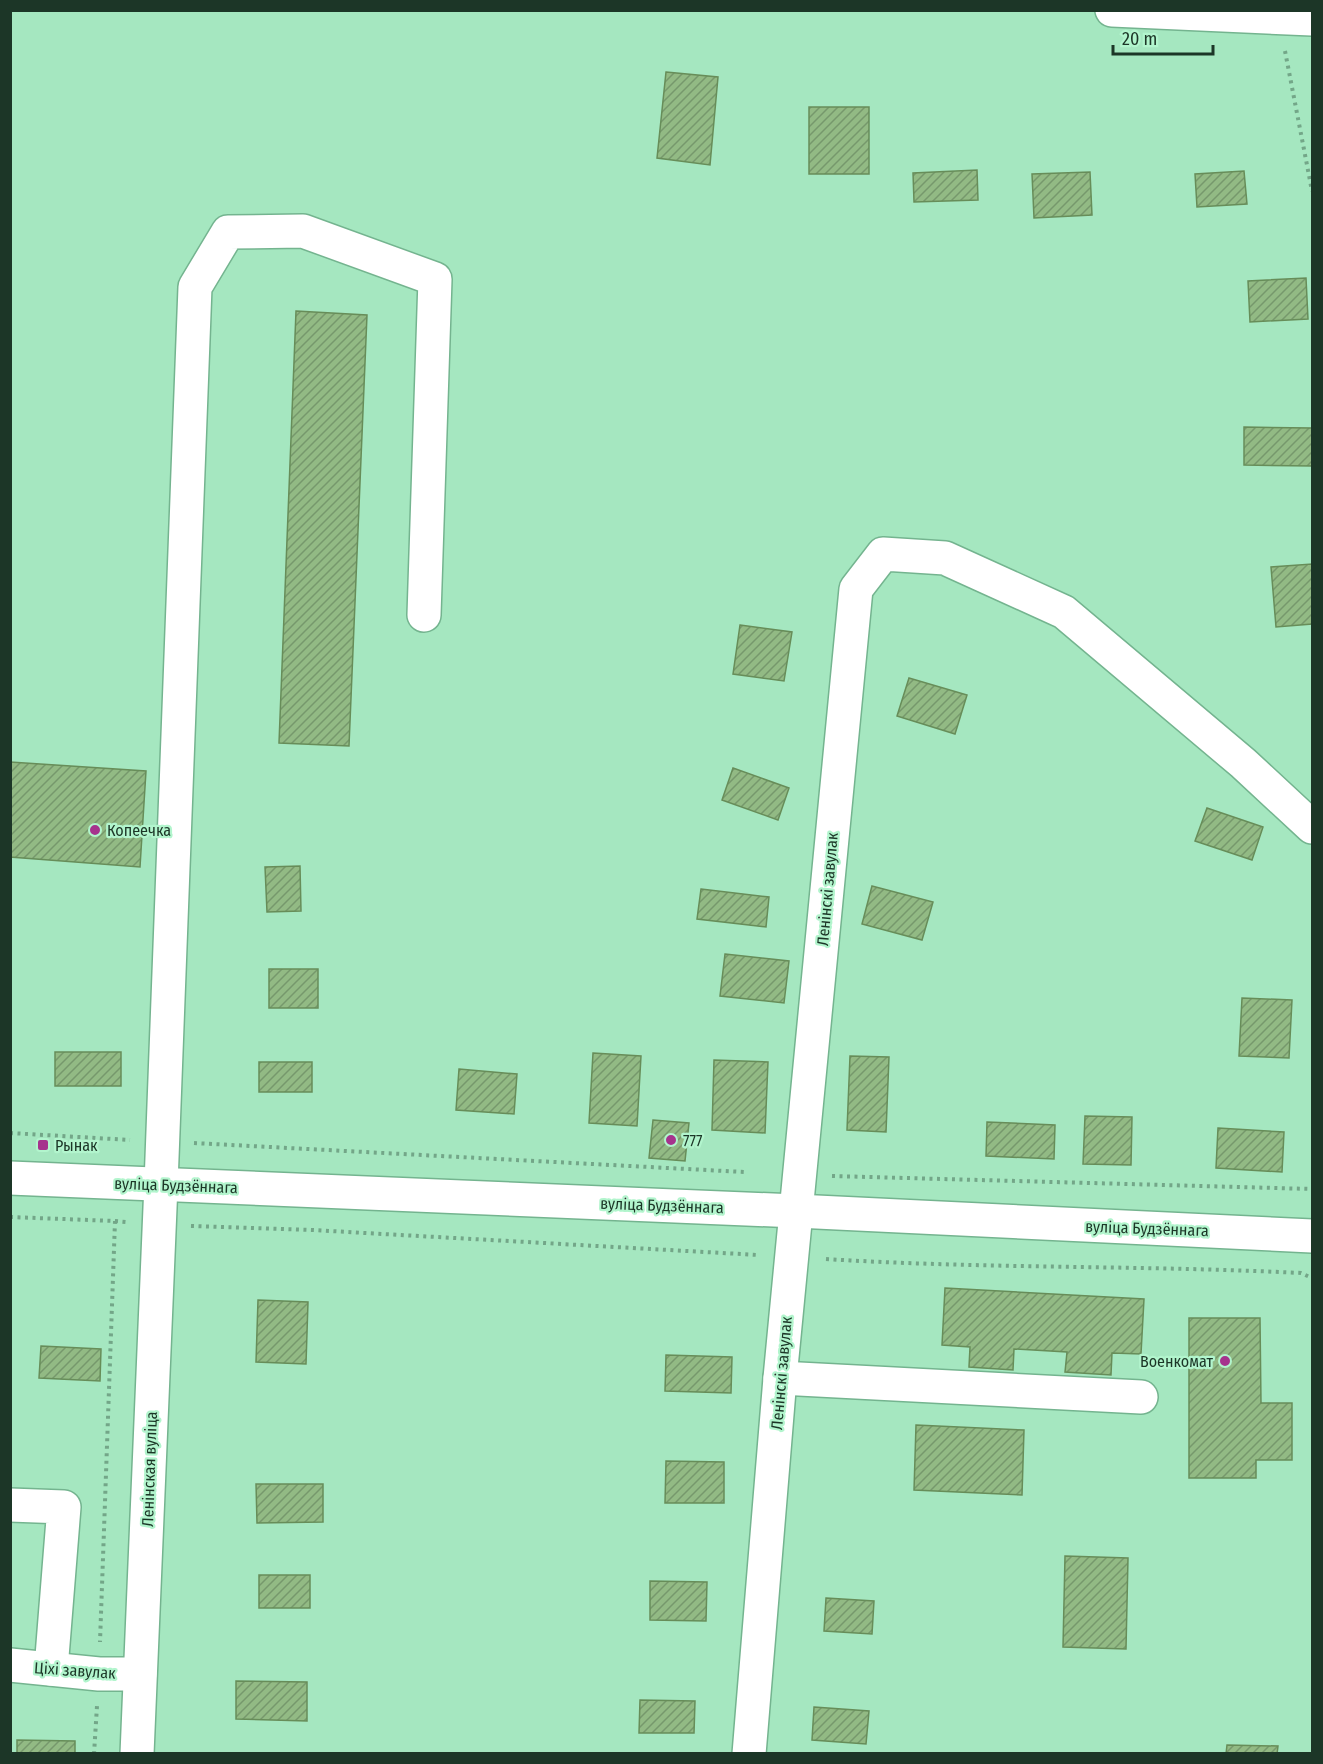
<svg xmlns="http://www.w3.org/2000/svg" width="1323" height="1764" font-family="'Fira Sans Condensed',sans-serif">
	<defs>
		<pattern id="building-hatch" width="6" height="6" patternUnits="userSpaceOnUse" patternTransform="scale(1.5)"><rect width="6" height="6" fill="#92ba84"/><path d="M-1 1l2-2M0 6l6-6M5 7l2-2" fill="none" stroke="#76986c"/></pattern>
	</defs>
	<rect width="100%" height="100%" fill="#a5e7c0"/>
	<!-- building -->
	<g fill="url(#building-hatch)" stroke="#678d59" stroke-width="1.5">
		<polygon points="666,72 718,77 710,165 657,158"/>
		<rect x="809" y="107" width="60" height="67"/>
		<polygon points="977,170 978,200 914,202 913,173"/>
		<polygon points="1244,171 1247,204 1197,207 1195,174"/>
		<polygon points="1090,172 1092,215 1034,218 1032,174"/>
		<polygon points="1306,278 1308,319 1250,322 1248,281"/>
		<polygon points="296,311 367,315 349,746 279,743"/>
		<polygon points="1244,427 1312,428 1312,466 1244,465"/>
		<polygon points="1312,564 1312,624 1276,627 1271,567"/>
		<polygon points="740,625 792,632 784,681 733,674"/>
		<polygon points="909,678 967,695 955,734 897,716"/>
		<polygon points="10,762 146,771 140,867 10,857"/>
		<polygon points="733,768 789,788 778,820 722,800"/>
		<polygon points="1207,808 1263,827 1252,860 1195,841"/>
		<polygon points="300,866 301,911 267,912 265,867"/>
		<polygon points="872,886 933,902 922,940 862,924"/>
		<polygon points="701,889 769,897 766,927 697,919"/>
		<polygon points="725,954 789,961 784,1003 720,996"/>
		<rect x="269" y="969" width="49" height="39"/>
		<polygon points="1242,998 1292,1000 1289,1058 1239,1056"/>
		<rect x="55" y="1052" width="66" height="34"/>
		<polygon points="593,1053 641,1056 637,1126 589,1123"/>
		<polygon points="850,1056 889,1057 886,1132 847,1130"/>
		<polygon points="714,1060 768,1062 765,1133 712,1130"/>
		<rect x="259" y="1062" width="53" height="30"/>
		<polygon points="459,1069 517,1074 514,1114 456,1110"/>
		<polygon points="1085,1116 1132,1117 1131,1165 1083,1164"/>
		<polygon points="653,1120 689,1123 685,1161 649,1158"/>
		<polygon points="987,1122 1055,1125 1054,1159 986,1156"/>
		<polygon points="1218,1128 1284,1132 1282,1172 1216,1168"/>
		<polygon points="945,1288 1144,1299 1141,1354 1112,1353 1111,1375 1065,1372 1067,1352 1014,1349 1013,1370 969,1367 970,1347 942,1345"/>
		<polygon points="258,1300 308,1302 306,1364 256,1362"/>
		<polygon points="1189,1318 1260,1318 1261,1403 1292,1403 1292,1460 1256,1460 1256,1478 1189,1478"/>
		<polygon points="41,1346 101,1349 100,1381 39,1378"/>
		<polygon points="666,1355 732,1357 731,1393 665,1391"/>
		<polygon points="916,1425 1024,1430 1022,1495 914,1490"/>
		<polygon points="666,1461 724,1462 724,1503 665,1503"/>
		<polygon points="256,1484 323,1484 323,1522 257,1523"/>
		<polygon points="1065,1556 1128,1558 1126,1649 1063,1647"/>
		<rect x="259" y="1575" width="51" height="33"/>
		<polygon points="650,1581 707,1582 706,1621 650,1620"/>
		<polygon points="826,1598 874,1601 872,1634 824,1631"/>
		<polygon points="236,1681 307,1682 307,1721 236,1719"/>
		<polygon points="640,1700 695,1701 694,1733 639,1733"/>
		<polygon points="814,1707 869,1711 866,1744 812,1740"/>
		<polygon points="17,1740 75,1741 75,1754 17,1754"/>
		<polygon points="1227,1745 1278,1746 1277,1754 1226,1754"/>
	</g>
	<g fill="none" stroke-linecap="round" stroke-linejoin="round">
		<!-- minor casing -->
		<g stroke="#74b48f" stroke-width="36">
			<g id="minor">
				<polyline points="1112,10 1312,19"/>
				<polyline points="10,1178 796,1211 1312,1236"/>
				<polyline points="780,1378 1141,1397"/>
				<polyline points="10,1505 64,1507 51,1669"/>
				<polyline points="10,1665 99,1674 140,1674"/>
				<polyline points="137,1754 161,1184 195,287 228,232 303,231 435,279 424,615"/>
				<polyline points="749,1754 780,1378 856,589 883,554 945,558 1064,612 1243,763 1312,827"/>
			</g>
		</g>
		<!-- path -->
		<g stroke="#73a688" stroke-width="4" stroke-dasharray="3 4.5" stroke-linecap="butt">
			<polyline points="1285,51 1312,191"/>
			<polyline points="10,1133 130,1140"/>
			<polyline points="194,1143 744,1172"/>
			<polyline points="832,1176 1312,1189"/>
			<polyline points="10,1217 115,1221 100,1642"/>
			<polyline points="115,1221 126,1222"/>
			<polyline points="191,1226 312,1230 758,1255"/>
			<path d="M826,1259C984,1269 1142,1265 1301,1273L1312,1278"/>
			<polyline points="94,1754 97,1706"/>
		</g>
		<!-- minor -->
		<use href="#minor" stroke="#fff" stroke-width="33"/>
	</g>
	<!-- markers -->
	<g fill="#a6338d" stroke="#b2f5cd" stroke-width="2">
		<circle cx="95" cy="830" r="6"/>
		<circle cx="671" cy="1140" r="6"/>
		<rect x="37" y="1139" width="12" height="12" rx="3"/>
		<circle cx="1225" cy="1361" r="6"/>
	</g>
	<g text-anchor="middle" stroke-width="4.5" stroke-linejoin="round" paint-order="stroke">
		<!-- poi labels -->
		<g font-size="16" fill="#1c3627" stroke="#b2f5cd" text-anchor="start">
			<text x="107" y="836">Копеечка</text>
			<text x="683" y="1146">777</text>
			<text x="55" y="1151">Рынак</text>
			<text x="1213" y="1367" text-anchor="end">Военкомат</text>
		</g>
		<!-- street labels -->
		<g font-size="16" fill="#1c3627" stroke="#b2f5cd">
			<text transform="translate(827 889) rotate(-85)" y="6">Ленінскі завулак</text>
			<text transform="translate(176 1185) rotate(2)" y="6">вуліца Будзённага</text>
			<text transform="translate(662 1205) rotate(2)" y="6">вуліца Будзённага</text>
			<text transform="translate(1147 1228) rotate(2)" y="6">вуліца Будзённага</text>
			<text transform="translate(781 1373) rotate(-85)" y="6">Ленінскі завулак</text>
			<text transform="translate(149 1469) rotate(-88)" y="6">Ленінская вуліца</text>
			<text transform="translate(75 1670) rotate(4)" y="6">Ціхі завулак</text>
		</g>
	</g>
	<!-- border -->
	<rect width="1323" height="1764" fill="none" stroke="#1c3627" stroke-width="24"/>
	<!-- scale -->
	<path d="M1113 45v9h100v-9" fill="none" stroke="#1c3627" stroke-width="3"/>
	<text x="1122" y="45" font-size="18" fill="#1c3627" stroke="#b2f5cd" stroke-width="4.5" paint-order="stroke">20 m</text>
</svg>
